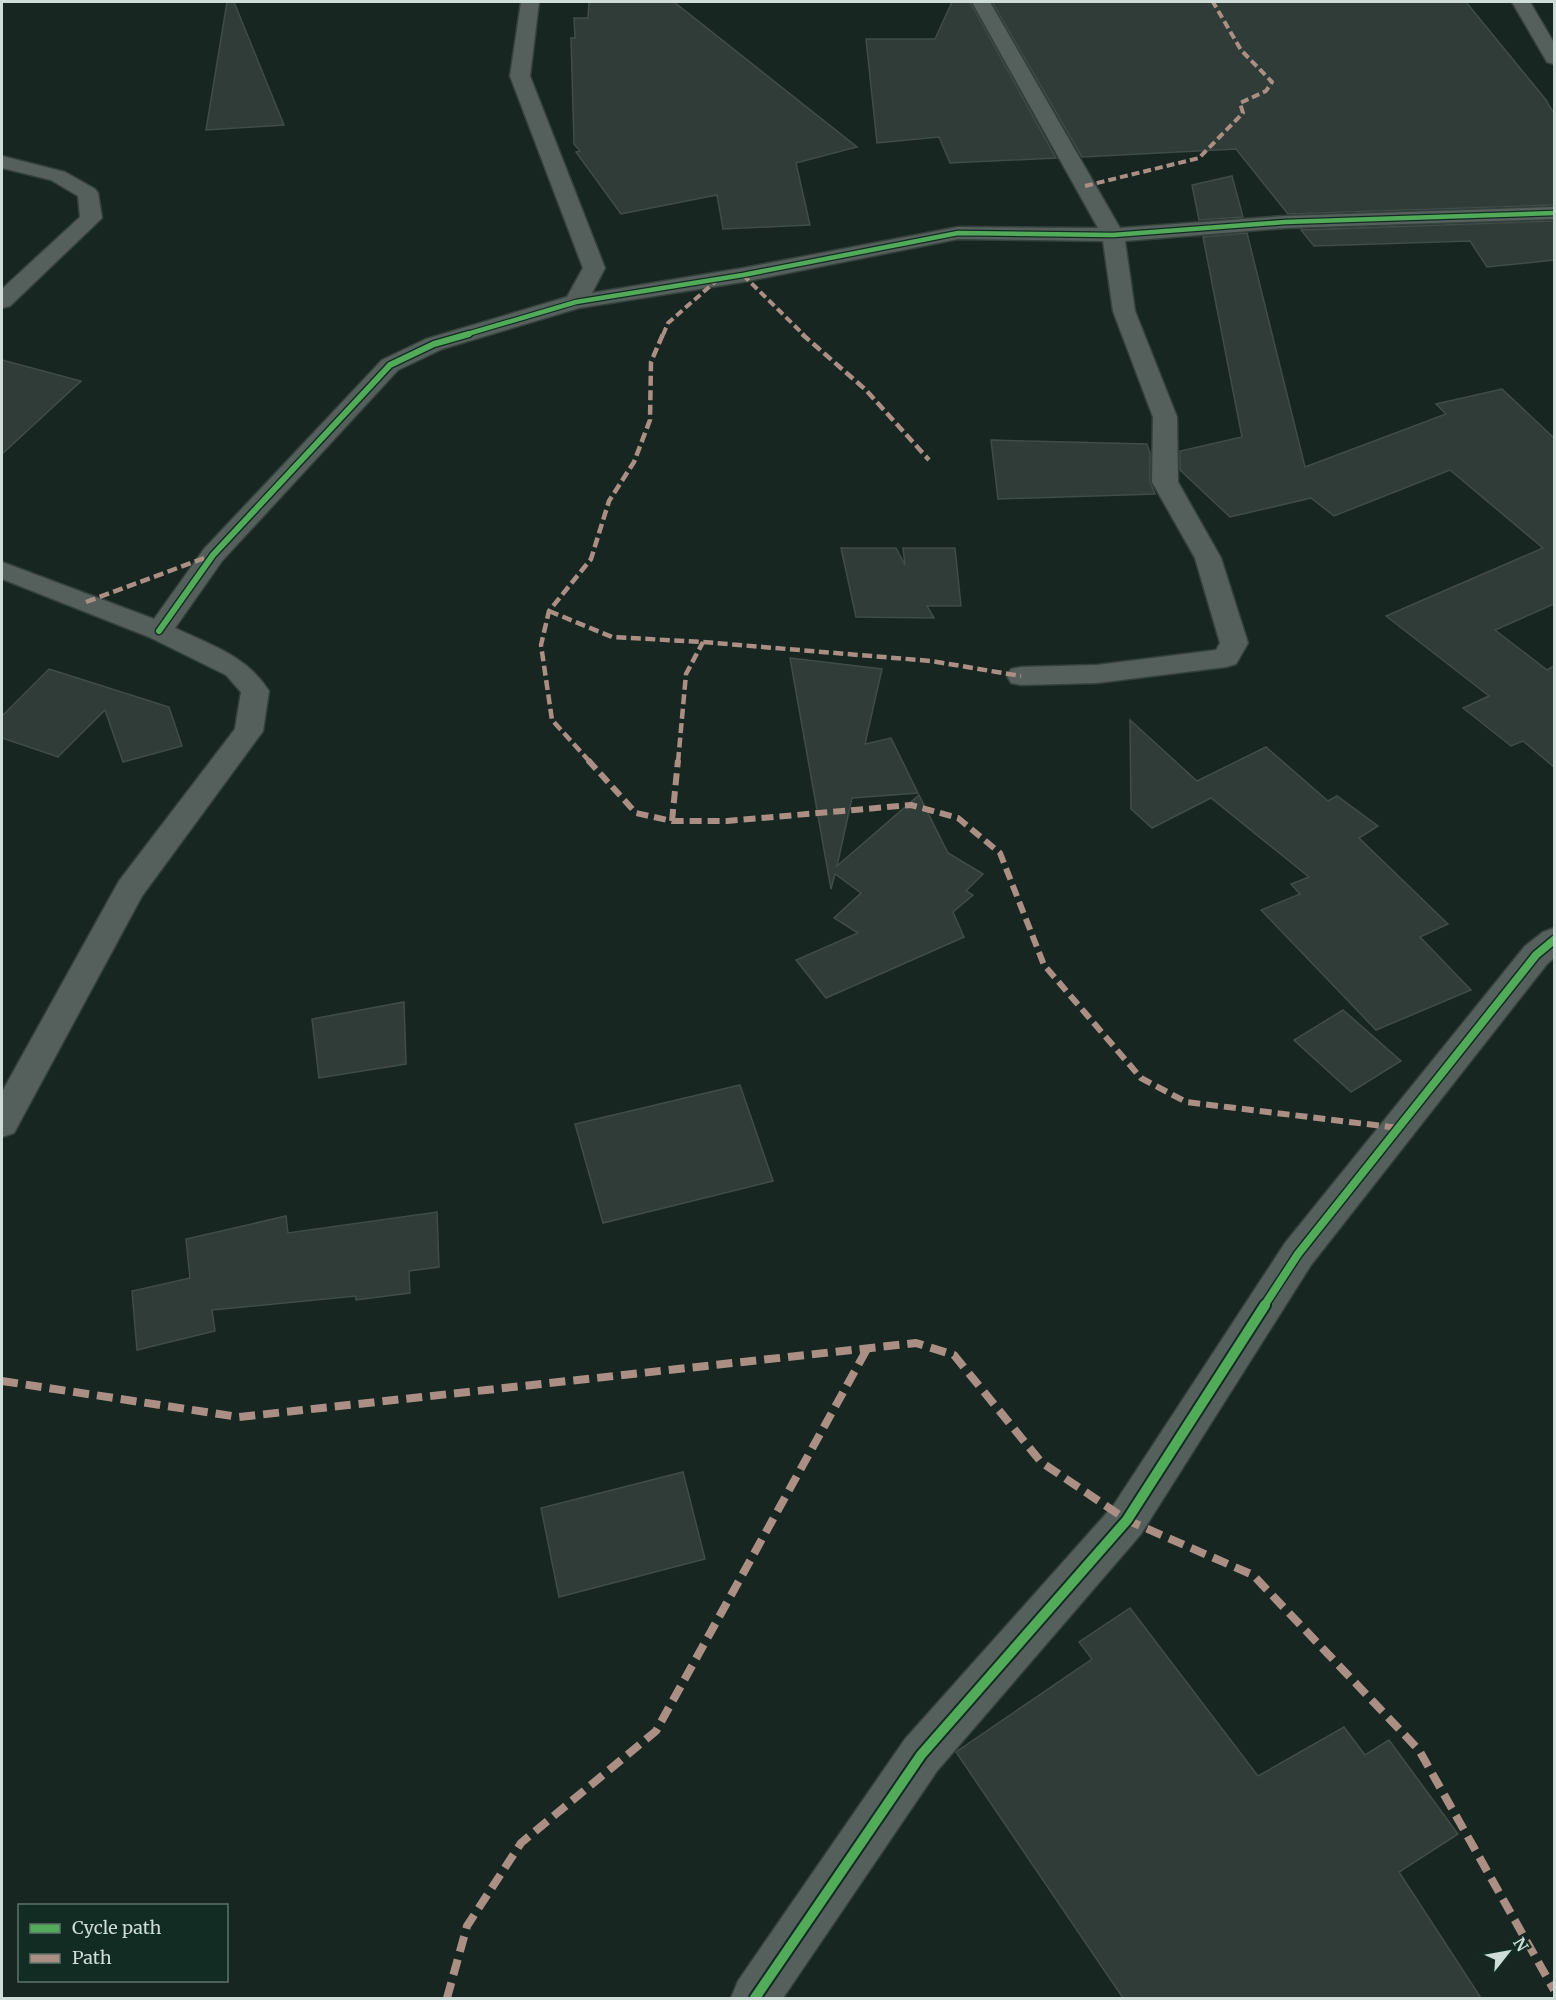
<svg xmlns="http://www.w3.org/2000/svg" width="1556" height="2000" font-family="Merriweather,serif">
	<rect width="100%" height="100%" fill="#182622"/>
	<!-- building -->
	<g fill="#303c38" stroke="#404c48" stroke-width="1.5">
		<polygon points="227,2 234,2 284,125 206,130"/>
		<polygon points="589,2 674,2 857,147 796,163 810,225 723,229 717,195 621,214 576,152 580,151 574,144 571,38 575,38 574,18 588,18"/>
		<polygon points="952,2 970,2 1056,158 950,163 939,137 877,143 866,39 935,39"/>
		<polygon points="992,2 1466,2 1546,100 1554,114 1554,205 1288,214 1236,149 1082,157"/>
		<polygon points="1232,176 1243,217 1199,220 1192,185"/>
		<polygon points="1554,221 1554,260 1487,267 1470,241 1314,246 1301,230"/>
		<polygon points="1247,233 1305,467 1446,414 1436,404 1502,389 1554,438 1554,604 1495,630 1547,670 1554,666 1554,767 1523,741 1511,746 1463,708 1489,696 1386,616 1543,548 1450,470 1334,516 1311,498 1230,517 1180,470 1180,451 1242,437 1203,237"/>
		<polygon points="2,360 81,381 2,454"/>
		<polygon points="991,440 1147,444 1150,453 1150,482 1155,494 998,499"/>
		<polygon points="841,548 896,548 905,565 903,548 955,548 961,606 927,606 934,618 856,617"/>
		<polygon points="790,658 882,669 865,744 891,738 918,793 852,798 837,866 919,795 948,853 983,874 966,891 973,895 953,912 964,937 826,998 796,960 858,933 834,918 861,893 835,874 831,889"/>
		<polygon points="49,669 169,707 182,746 123,762 105,710 58,757 2,738 2,716"/>
		<polygon points="1130,720 1197,781 1266,747 1328,801 1337,796 1378,826 1359,838 1448,924 1420,937 1471,990 1376,1030 1261,910 1300,894 1291,884 1309,877 1211,798 1152,828 1131,809"/>
		<polygon points="404,1002 406,1064 319,1078 312,1019"/>
		<polygon points="1343,1010 1401,1061 1351,1092 1294,1040"/>
		<polygon points="740,1085 773,1181 603,1223 575,1124"/>
		<polygon points="437,1212 439,1267 409,1271 410,1293 356,1300 356,1296 212,1310 215,1331 137,1350 132,1291 190,1278 186,1239 286,1216 288,1233"/>
		<polygon points="683,1472 705,1559 559,1597 541,1508"/>
		<polygon points="1130,1608 1258,1776 1344,1727 1365,1755 1389,1740 1458,1834 1399,1872 1481,1998 1123,1998 956,1752 1092,1659 1079,1642"/>
	</g>
	<g fill="none" stroke-linecap="round" stroke-linejoin="round">
		<!-- street casing -->
		<g stroke="#34403c" stroke-width="3">
			<g id="street">
				<path d="M521,2H539L530,76L605,268L592,293L743,268L958,227L1098,228L972,2H990L1120,228L1285,216L1554,207V219L1285,228L1125,241L1135,311L1177,417L1178,482L1221,558L1248,643L1236,664L1226,667L1097,683L1021,685L1011,683L1007,676L1011,669L1021,667L1097,665L1216,650L1220,643L1195,558L1152,482L1153,417L1113,311L1103,241L958,239L743,282L579,308L442,349L398,370L222,561L175,628C211,645 247,656 269,691L263,731L142,896L14,1133L2,1137V1092L119,881L235,729L241,692L226,675L149,637L2,579V562L154,619L204,549L382,360L426,339L567,297L583,268L510,76Z"/>
				<polygon points="1512,2 1530,2 1554,43 1554,64 1547,62"/>
				<polygon points="2,156 65,172 95,189 98,193 102,218 10,306 2,308 2,289 80,217 78,196 51,180 2,168"/>
				<polygon points="1554,928 1554,958 1547,964 1311,1265 1141,1534 937,1771 783,1998 731,1998 738,1981 905,1739 1113,1506 1285,1243 1525,946 1543,932"/>
			</g>
		</g>
		<!-- street -->
		<use href="#street" fill="#55605c" fill-rule="evenodd"/>
		<!-- quiet-far3 -->
		<g stroke="#ac8f84" stroke-width="4" stroke-dasharray="8 4" stroke-linecap="butt">
			<polyline points="1085,186 1199,158 1243,113 1240,103 1266,91 1272,82 1241,50 1213,2"/>
			<polyline points="743,275 804,335"/>
			<polyline points="663,335 668,323 716,281"/>
		</g>
		<!-- quiet-far2 -->
		<g stroke="#ac8f84" stroke-width="4.5" stroke-dasharray="10 4.5" stroke-linecap="butt">
			<polyline points="802,334 866,390 929,460"/>
			<polyline points="86,602 210,556"/>
			<polyline points="549,611 612,637 703,642 931,661 1021,676"/>
			<polyline points="590,762 552,720 541,645 549,611 591,559 609,501 634,462 650,420 651,362 663,334"/>
			<polyline points="678,762 686,674 703,642"/>
		</g>
		<!-- quiet-far1 -->
		<g stroke="#ac8f84" stroke-width="6" stroke-dasharray="12 6" stroke-linecap="butt">
			<polyline points="588,760 636,813 672,821 727,821 911,805 958,818 1000,853 1044,965 1141,1078 1186,1102 1399,1128"/>
			<polyline points="672,821 678,760"/>
		</g>
		<!-- quiet -->
		<g stroke="#ac8f84" stroke-width="8" stroke-dasharray="16 8" stroke-linecap="butt">
			<polyline points="2,1381 239,1417 916,1343 954,1355 1041,1462 1127,1520 1253,1575 1419,1750 1554,1990"/>
			<polyline points="447,1998 467,1926 521,1843 656,1731 867,1349"/>
		</g>
		<!-- cycleway-far3 casing -->
		<g stroke="#122c24" stroke-width="7">
			<polyline id="cycleway-far3" points="464,335 576,302 743,275 958,233 1113,235 1285,222 1554,213"/>
		</g>
		<!-- cycleway-far2 casing -->
		<g stroke="#122c24" stroke-width="9">
			<polyline id="cycleway-far2" points="159,631 213,555 390,365 434,344 469,334"/>
		</g>
		<!-- cycleway-far1 casing -->
		<g stroke="#122c24" stroke-width="11">
			<polyline id="cycleway-far1" points="1264,1306 1298,1254 1536,955 1554,940"/>
		</g>
		<!-- cycleway casing -->
		<g stroke="#122c24" stroke-width="14">
			<polyline id="cycleway" points="755,1998 921,1755 1127,1520 1265,1305"/>
		</g>
		<!-- cycleway-far3 -->
		<use href="#cycleway-far3" stroke="#51ab58" stroke-width="4.5"/>
		<!-- cycleway-far2 -->
		<use href="#cycleway-far2" stroke="#51ab58" stroke-width="6"/>
		<!-- cycleway-far1 -->
		<use href="#cycleway-far1" stroke="#51ab58" stroke-width="8"/>
		<!-- cycleway -->
		<use href="#cycleway" stroke="#51ab58" stroke-width="10"/>
	</g>
	<!-- border -->
	<rect width="1556" height="2000" fill="none" stroke="#ceddd7" stroke-width="6"/>
	<!-- legend -->
	<rect x="18" y="1904" width="210" height="78" fill="#122c24" stroke="#5d736c" stroke-width="1.5"/>
	<rect x="30" y="1924" width="30" height="9" fill="#51ab58" stroke="#5d736c" stroke-width="1.5"/>
	<text x="72" y="1934" font-size="18" fill="#ceddd7">Cycle path</text>
	<rect x="30" y="1954" width="30" height="9" fill="#ac8f84" stroke="#5d736c" stroke-width="1.5"/>
	<text x="72" y="1964" font-size="18" fill="#ceddd7">Path</text>
	<!-- north arrow -->
	<g transform="translate(1508 1952) rotate(59)" stroke="#122c24" stroke-width="4.5" paint-order="stroke">
	<path d="M0-4.5L10 22L0 15L-10 22Z" fill="#ceddd7"/>
	<text y="-9" font-size="16" font-weight="bold" text-anchor="middle" fill="#ceddd7">N</text>
	</g>
</svg>
